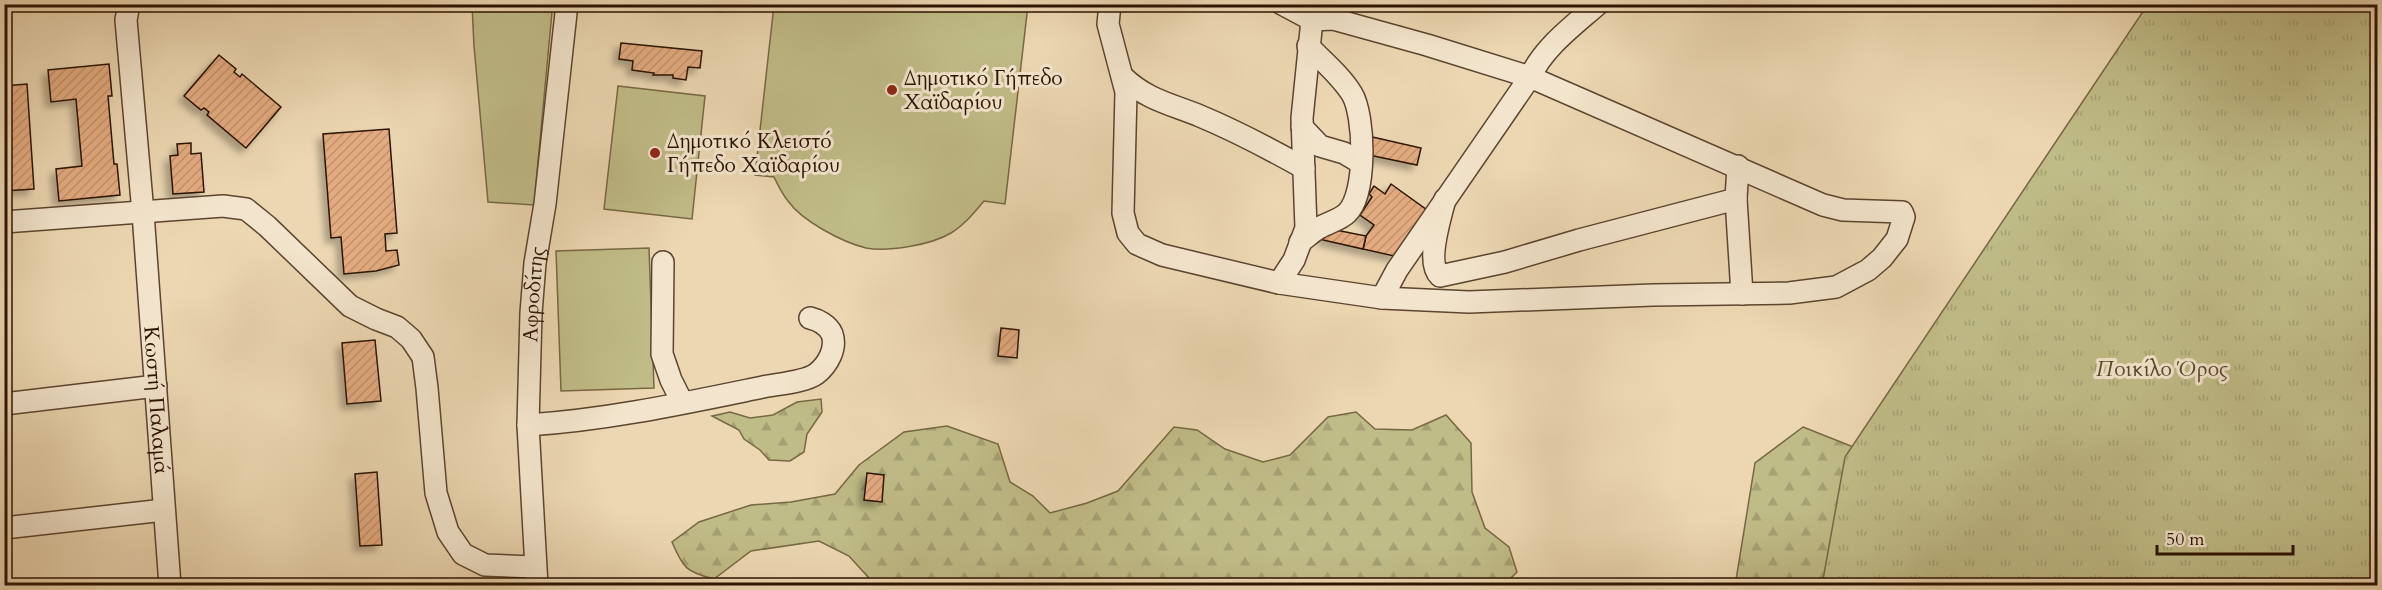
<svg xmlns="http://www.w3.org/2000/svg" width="2382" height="590" font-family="Cardo,serif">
	<defs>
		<pattern id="forest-firs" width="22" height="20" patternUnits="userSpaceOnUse" patternTransform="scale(1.5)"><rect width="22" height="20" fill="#c0bc87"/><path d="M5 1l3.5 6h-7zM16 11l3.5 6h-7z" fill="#a5a173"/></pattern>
		<pattern id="park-tufts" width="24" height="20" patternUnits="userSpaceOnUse" patternTransform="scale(1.5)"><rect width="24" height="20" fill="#c0bc87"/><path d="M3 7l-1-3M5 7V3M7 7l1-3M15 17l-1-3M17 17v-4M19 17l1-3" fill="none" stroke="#a5a173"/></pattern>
		<pattern id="building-hatch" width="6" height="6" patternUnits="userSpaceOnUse" patternTransform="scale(1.5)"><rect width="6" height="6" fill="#e3ab80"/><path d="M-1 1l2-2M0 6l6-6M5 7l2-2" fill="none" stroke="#c3926d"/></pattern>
		<filter id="shadow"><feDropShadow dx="-5.5" dy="5.5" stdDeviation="3" flood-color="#0004"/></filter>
	</defs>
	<rect width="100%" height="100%" fill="#ecd7b2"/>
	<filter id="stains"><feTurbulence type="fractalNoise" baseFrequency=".00333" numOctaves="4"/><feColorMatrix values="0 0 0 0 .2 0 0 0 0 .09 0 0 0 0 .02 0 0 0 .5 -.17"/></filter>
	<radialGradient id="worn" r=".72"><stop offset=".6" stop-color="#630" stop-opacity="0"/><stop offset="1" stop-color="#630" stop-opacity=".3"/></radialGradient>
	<!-- forest -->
	<g fill="url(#forest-firs)" stroke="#766844" stroke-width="1.5">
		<polygon points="821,399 822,412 807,434 804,452 790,461 769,460 760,450 744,439 739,430 712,416 730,412 750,418 773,415 797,402"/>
		<path d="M1356,412L1375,429L1412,430L1446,415L1471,443L1472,492L1485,528L1509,547L1517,572L1503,586H871L868,577L849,556L819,541L751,551L714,579C686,572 683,568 672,542L699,522L751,505L791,502L835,494L859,465L904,432L947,426L998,444L1010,482L1033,496L1050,513L1087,503L1118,491L1174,427L1197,430L1225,449L1263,462L1290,455L1328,417Z"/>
		<polygon points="1803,427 1899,465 1957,586 1735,586 1755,463"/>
	</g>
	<!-- park -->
	<polygon fill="url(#park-tufts)" stroke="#766844" stroke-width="1.5" points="2148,4 2377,5 2377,585 1822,585 1845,457"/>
	<!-- pitch -->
	<g fill="#c0bc87" stroke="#766844" stroke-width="1.5">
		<polygon points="472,5 552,12 534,205 488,202 474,46"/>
		<polygon points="653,5 724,5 723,12"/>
		<path d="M774,5H1028L1005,204L984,201C974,213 964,225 951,233C931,245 888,252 866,248C842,242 802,221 788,201C782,194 778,185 774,177L755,175Z"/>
		<polygon points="618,86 705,96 692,219 604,209"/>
		<polygon points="649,248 654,388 561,391 556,251"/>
	</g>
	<!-- building -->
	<g fill="url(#building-hatch)" stroke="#2c1302" stroke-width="1.5" filter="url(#shadow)">
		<polygon points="621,43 702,51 700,68 688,67 686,80 673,78 673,75 653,75 654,73 632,70 633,61 619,59"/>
		<polygon points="219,55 236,69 234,72 240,77 242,74 281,107 246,148 207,115 209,112 204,108 201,110 184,96"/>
		<polygon points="109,64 112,96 108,96 114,164 117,164 120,195 59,201 56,169 82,166 76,99 51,102 48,70"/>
		<polygon points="27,84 34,189 4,191 4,86"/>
		<polygon points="389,129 397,233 385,234 386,251 397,250 399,265 376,271 344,274 341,237 331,238 323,134"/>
		<polygon points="1368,136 1421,148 1417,165 1364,154"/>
		<polygon points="191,143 191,154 201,153 204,192 173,194 170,156 178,155 177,144"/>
		<polygon points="1391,184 1427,210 1394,256 1363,249 1366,236 1374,225 1360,215 1372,197 1369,194 1374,186 1385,194"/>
		<polygon points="1326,228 1366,236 1363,249 1323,240"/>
		<polygon points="1001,328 1019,330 1017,358 998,356"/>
		<polygon points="375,340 381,401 347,404 342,343"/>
		<polygon points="377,472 382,545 360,546 355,474"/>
		<polygon points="867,473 884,475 882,502 864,500"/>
	</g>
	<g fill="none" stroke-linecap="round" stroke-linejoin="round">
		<!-- minor casing -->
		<g stroke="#5c442e" stroke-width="24">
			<g id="minor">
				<path id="s1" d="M129,4L126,20L143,213L170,586"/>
				<polyline points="1110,4 1108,24 1126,92 1123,213 1128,233 1137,244 1162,255 1279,283 1382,298 1469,302 1653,295 1789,293 1836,287 1868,270 1882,258 1897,239 1904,217 1902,212 1843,210 1823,205 1530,77 1427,45 1333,19 1312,20 1282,4"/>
				<path d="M1123,77C1147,100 1171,104 1200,116C1236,131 1270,149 1304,168"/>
				<polyline points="1302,127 1320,146 1344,153 1361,163"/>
				<polyline points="1738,166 1736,199 1742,294"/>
				<path d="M1445,199C1441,217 1425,262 1440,276L1505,262L1579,240L1736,199"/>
				<polyline points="4,222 223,206 246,209 267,226 350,306 376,319 397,327 411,339 423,357 427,388 436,493 448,532 463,554 485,565 535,567"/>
				<path d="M1300,242C1306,238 1312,232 1319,228C1327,223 1340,220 1347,213C1367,194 1365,116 1352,94C1341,76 1323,61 1308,46"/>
				<polyline points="663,262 662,354 671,380 682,402"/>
				<polyline points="1279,283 1294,260 1306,228 1302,118 1312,20"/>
				<path d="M1382,298L1397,270L1530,77C1544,47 1573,26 1598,4"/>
				<polyline points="4,404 156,386"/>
				<path d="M528,425C607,420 685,403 763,387C777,384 805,382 816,374C828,365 837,348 832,334C828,325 818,320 810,318"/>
				<polyline points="4,528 164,510"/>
				<path id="s2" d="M537,586L528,425L531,313L535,263L545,204L567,4"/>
			</g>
		</g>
		<!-- minor -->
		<use href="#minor" stroke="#f3e5cd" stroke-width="21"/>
	</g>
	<!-- markers -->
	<g fill="#8f2418" stroke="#f3e5cd" stroke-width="2">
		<circle cx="892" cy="90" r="6"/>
		<circle cx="655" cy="153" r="6"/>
	</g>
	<g text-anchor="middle" stroke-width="6" stroke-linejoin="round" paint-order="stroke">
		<!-- poi labels -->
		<g font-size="21" fill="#2c1302" stroke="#f3e5cd" text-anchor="start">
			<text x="904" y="85">Δημοτικό Γήπεδο<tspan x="904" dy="24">Χαϊδαρίου</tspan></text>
			<text x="667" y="148">Δημοτικό Κλειστό<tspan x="667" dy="24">Γήπεδο Χαϊδαρίου</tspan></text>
		</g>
		<!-- street labels -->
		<g font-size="21" fill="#2c1302" stroke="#f3e5cd">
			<text dy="7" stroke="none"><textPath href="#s2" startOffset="292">Αφροδίτης</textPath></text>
			<text dy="7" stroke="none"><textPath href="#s1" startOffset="398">Κωστή Παλαμά</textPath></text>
		</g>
		<!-- park labels -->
		<g font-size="21" font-style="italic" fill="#58462a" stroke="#f3e5cd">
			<text x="2162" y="376">Ποικίλο Όρος</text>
		</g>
	</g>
	<!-- margin -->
	<rect width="2382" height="590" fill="none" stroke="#ecd7b2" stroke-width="24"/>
	<rect x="6" y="6" width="2370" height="578" fill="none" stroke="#2c1302" stroke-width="3"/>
	<rect x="12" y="12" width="2358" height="566" fill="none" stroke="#2c1302" stroke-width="1.5"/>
	<!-- scale -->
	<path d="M2157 545v9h136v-9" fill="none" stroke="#2c1302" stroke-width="3"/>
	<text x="2166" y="545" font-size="18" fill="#2c1302" stroke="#f3e5cd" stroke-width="4.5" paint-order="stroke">50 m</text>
	<rect width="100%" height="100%" filter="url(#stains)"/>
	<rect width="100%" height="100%" fill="url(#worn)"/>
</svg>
